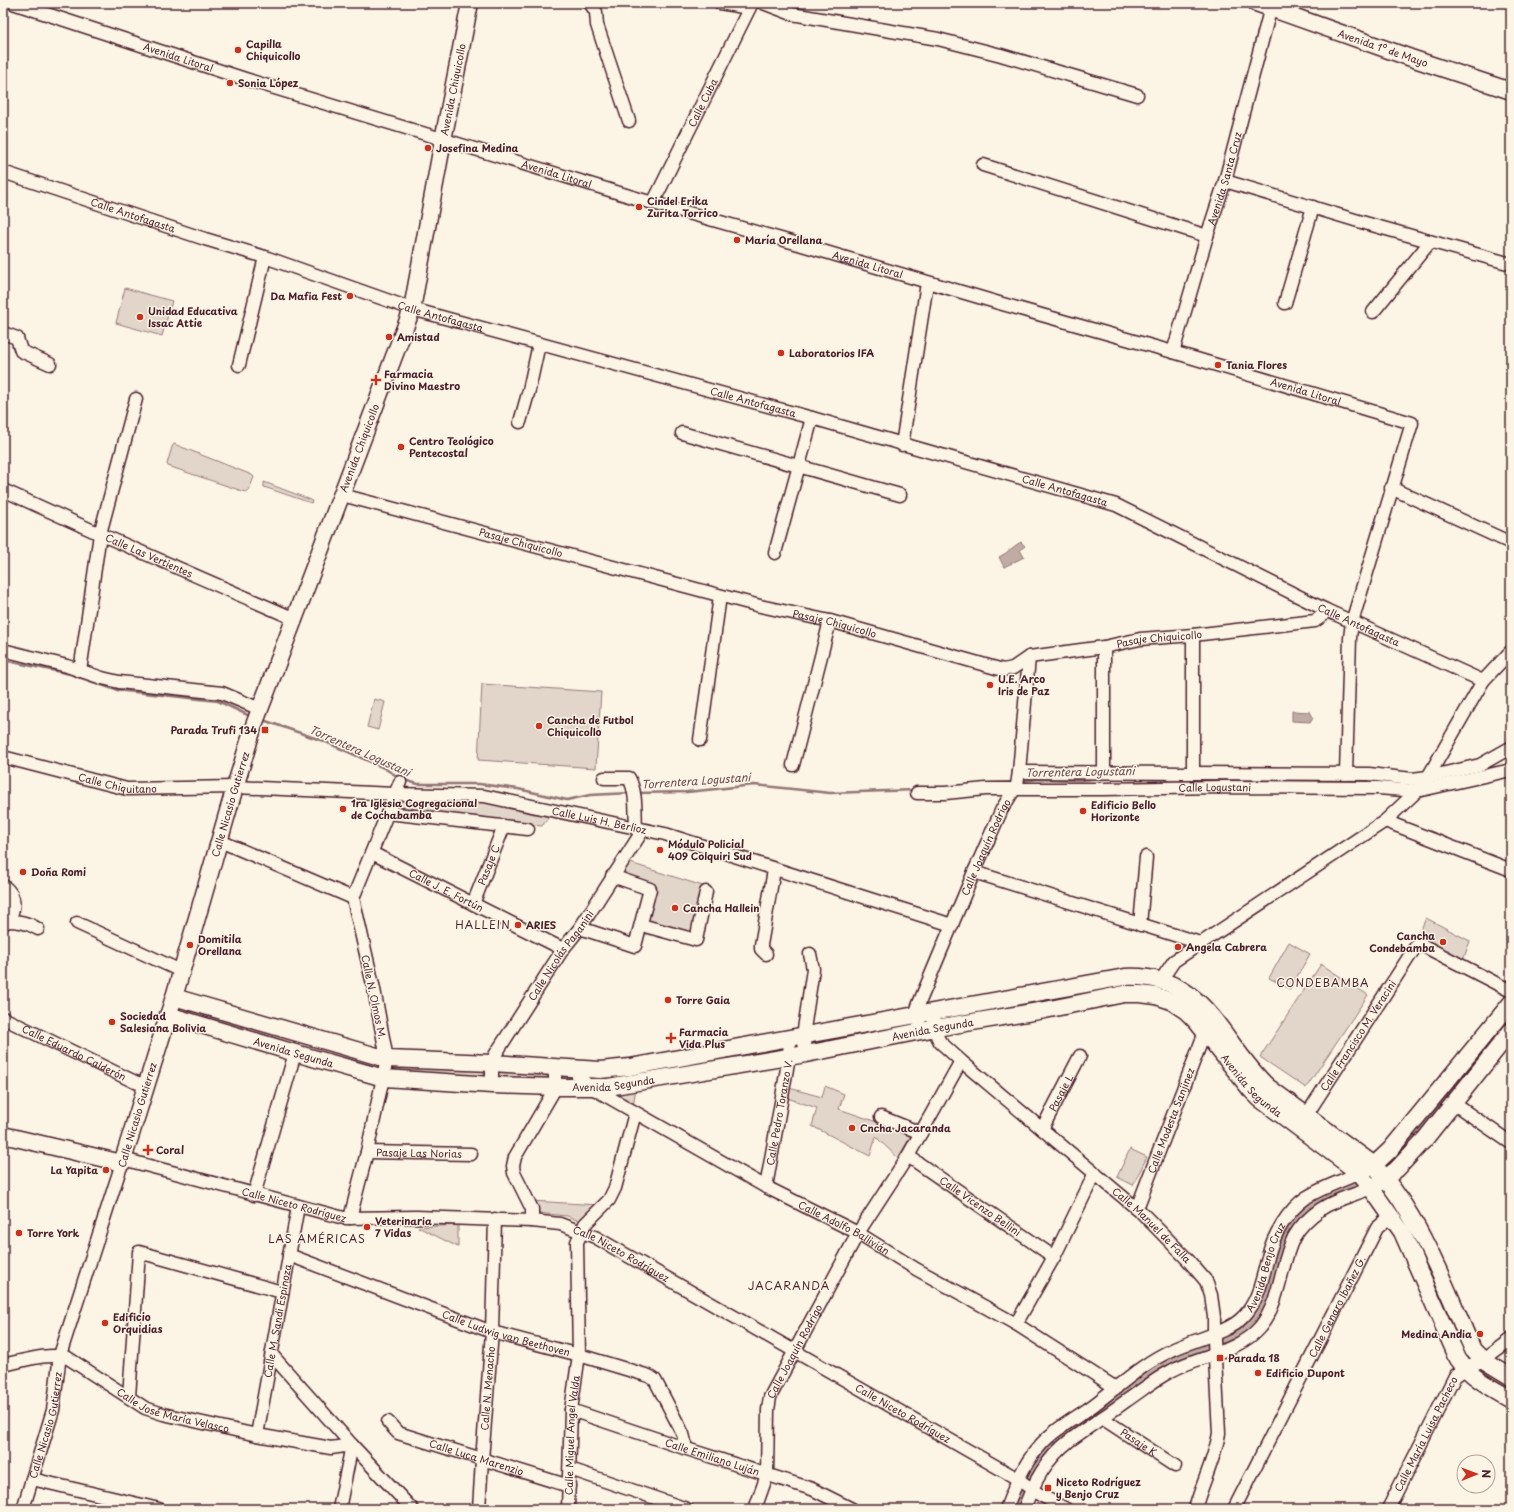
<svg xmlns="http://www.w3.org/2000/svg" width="1514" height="1512" font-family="'Playpen Sans',sans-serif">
	<rect width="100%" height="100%" fill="#fcf5e5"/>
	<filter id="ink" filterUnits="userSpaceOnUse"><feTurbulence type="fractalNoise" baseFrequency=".025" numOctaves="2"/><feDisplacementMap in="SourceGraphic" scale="8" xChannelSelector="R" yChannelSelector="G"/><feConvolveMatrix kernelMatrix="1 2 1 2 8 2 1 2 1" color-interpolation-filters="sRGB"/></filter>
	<g filter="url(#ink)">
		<!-- green -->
		<g fill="#e2d5ca" stroke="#967a7a">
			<polygon points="125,288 172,301 162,336 116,323"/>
			<polygon points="174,444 252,475 254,477 249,490 245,492 168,466 167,464 172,447"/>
			<polygon points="264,482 311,500 312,502 311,503 264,487"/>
			<polygon points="482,684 601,692 596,768 478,760"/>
			<polygon points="374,699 385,702 378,730 367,727"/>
			<polygon points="397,797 479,798 552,813 542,826 396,811 395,801"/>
			<polygon points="627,862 703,886 693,931 689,933 646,921 653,891 621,877"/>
			<polygon points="1426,918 1470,941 1462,963 1417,938"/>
			<polygon points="1289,942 1310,954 1290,989 1269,978"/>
			<polygon points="1321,964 1368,995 1306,1088 1260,1057"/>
			<polygon points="178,1004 381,1064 378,1072 175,1012"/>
			<polygon points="907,1023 908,1029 813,1046 812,1040"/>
			<polygon points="785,1044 785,1051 591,1082 591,1073"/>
			<polygon points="392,1065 485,1069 484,1078 392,1074"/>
			<polygon points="497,1069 547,1071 547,1080 497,1079"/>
			<polygon points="825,1086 844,1094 839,1109 912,1134 898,1158 876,1137 870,1156 812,1126 817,1108 787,1098 789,1088 822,1097"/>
			<polygon points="636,1087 633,1107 610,1093"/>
			<polygon points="1130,1149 1147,1157 1133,1185 1117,1177"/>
			<polygon points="1390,1198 1417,1237 1467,1355 1464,1355 1388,1199"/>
			<polygon points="531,1201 600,1205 581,1220 577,1220 567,1216 538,1213"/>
			<polygon points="458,1225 458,1247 418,1227"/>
			<polygon points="1479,1367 1511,1384 1511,1394 1476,1369"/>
		</g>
		<!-- water -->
		<g fill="#c0aca5" stroke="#917474">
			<path d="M1021,542L1025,546L1020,550L1024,557L1004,567L999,557C1008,553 1013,546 1021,542Z"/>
			<polygon points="1292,711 1310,712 1313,717 1310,722 1292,721"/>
		</g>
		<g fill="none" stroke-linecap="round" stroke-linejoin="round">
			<!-- stream -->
			<g stroke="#917474" stroke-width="2.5">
				<polyline points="3,660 70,674 116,690 218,701 252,717"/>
				<polyline points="263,720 326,742 384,768 400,778"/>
				<polyline points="404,780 418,784 479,784 518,789 567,800 590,795 630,793"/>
				<polyline points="1307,780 1378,781"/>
				<polyline points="1022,781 1039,779 1081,780 1102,778"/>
				<polyline points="992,783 1015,782"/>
				<polyline points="637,793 687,792 754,785 830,793 915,790"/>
			</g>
			<!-- canal -->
			<g stroke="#c0aca5" stroke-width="9">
				<polyline points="1386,1167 1396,1157 1482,1051"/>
				<path d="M1014,1509C1020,1493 1025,1476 1035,1462C1051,1439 1083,1422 1105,1406C1126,1390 1146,1372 1170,1361C1198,1348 1230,1345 1253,1321C1265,1307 1269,1288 1273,1271C1284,1217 1307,1205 1355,1185"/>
			</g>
			<!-- minor casing -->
			<g stroke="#4a1f2b" stroke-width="15">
				<g id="minor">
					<path id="s1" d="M13,3L245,79L639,199L802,245L999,303L1173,352L1412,423L1352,622L1350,638L1346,774"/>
					<polyline points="590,3 596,12 597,25 629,121"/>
					<polyline points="720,3 749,8"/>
					<polyline points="763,3 792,14 938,39 1001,55 1137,95"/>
					<polyline points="983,165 1207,236"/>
					<path id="s2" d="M3,172L205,239L265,257L412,309L812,418L1116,505L1326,610L1483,681"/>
					<polyline points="1225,181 1365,223 1511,264"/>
					<path id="s3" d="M653,203L752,3"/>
					<polyline points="1285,303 1313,207"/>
					<polyline points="1373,312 1430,242"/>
					<polyline points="3,333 17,338 21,351 50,364"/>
					<path id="s4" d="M1173,352L1207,236L1225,181L1272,3"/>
					<polyline points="239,365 265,257"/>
					<polyline points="520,422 529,390 539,344"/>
					<polyline points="682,433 900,495"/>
					<polyline points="902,445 927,283"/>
					<polyline points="1391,488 1511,543"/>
					<path id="s5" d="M3,490L100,534L295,619"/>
					<path id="s6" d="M342,495L760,606L830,621L1003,670L1013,668L1029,657L1104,647L1140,639L1193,635L1315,621L1322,616L1326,610"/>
					<polyline points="775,553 812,418"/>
					<polyline points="1193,635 1193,772"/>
					<polyline points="3,650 67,666 102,678 119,682 222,693 260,709"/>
					<polyline points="80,671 100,534 136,399"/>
					<polyline points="700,740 720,596"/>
					<path id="s7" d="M3,757L127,789L235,787L395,794L484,796L665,834L952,925"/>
					<polyline points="793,765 830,621"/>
					<polyline points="1019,772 1369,774 1412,779 1428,777 1480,765 1510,748"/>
					<polyline points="1104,772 1104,647"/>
					<path d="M604,778H629C637,793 635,812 636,829"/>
					<path id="s8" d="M917,793H945L986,789H1104L1220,787L1378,788L1417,791L1511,770"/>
					<polyline points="388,813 528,829"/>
					<polyline points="1385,821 1511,870"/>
					<polyline points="220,841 353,898"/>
					<path id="s9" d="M372,853L563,949"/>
					<polyline points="974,872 1200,943"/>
					<path id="s10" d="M473,904L504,826"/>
					<path d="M5,921C18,921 27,922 38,929"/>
					<polyline points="77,923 181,971"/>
					<polyline points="641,925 696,940 706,892"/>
					<polyline points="1140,925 1146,857"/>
					<polyline points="580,928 635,946 650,889 612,876"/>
					<polyline points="766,954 761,949 761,945 774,870"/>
					<polyline points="1161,980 1174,961 1385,821 1417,791 1428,777 1483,681 1511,651"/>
					<path id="s11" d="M3,1018L135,1082L146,1085"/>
					<path id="s12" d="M934,1020L937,1036L940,1042L961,1061L1142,1213L1188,1260L1206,1281L1211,1295L1214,1317V1340L1219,1433C1215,1459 1202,1483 1195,1509"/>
					<path id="s13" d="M919,1021L917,1009L920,1001L974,872L1002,809L1017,785L1019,772L1029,657"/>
					<polyline points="806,1054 803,1036 813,969 810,954"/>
					<path id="s14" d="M577,1068L578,1077L589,1086L766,1187L858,1233L916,1269L1016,1324L1116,1388"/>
					<path id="s15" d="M492,1085V1063L495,1055L563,949L580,928L643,830"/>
					<polyline points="1453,1103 1511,1143"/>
					<polyline points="881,1117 921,1133"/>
					<path id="s16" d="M1302,1122L1418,943L1511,991"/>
					<path id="s17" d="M1042,1129L1080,1056"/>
					<path id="s18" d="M367,1152L471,1154"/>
					<path id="s19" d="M908,1156L1054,1257"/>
					<path id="s20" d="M123,1159L344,1218L416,1217L532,1221L560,1224L595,1237L1018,1479L1037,1493L1066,1509"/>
					<path id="s21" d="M766,1187L789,1057L790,1038"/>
					<polyline points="254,1195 295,1053"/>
					<path id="s22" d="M1135,1207L1139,1203L1205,1032"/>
					<polyline points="350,1218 367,1152 387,1059 374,989 353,898 400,782"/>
					<polyline points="532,1221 532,1209 514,1173 513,1166 515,1157 556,1087 554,1067"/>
					<path id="s23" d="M289,1255L492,1332L579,1355L649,1376L655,1380L683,1434L685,1442L684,1448"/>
					<polyline points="1016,1324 1054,1257 1095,1173"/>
					<polyline points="272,1355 352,1445 412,1509"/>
					<path id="s24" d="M3,1365C23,1361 48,1352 68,1358L145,1408L163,1414L257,1435L331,1448L352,1445"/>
					<polyline points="129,1397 139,1252 282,1292"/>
					<path id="s25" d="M571,1410L684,1448L812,1489L852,1509"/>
					<path id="s26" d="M1102,1418L1175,1466"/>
					<path id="s27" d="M388,1422L398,1433L569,1486"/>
					<path id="s28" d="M257,1435L298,1206"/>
					<polyline points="570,1469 687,1509"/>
					<polyline points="32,1479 159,1509"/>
					<path id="s29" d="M23,1509L53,1410L60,1355L122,1163"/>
					<polyline points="339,1509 352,1445"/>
					<path id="s30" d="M479,1509L482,1460L492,1332L495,1219"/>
					<path id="s31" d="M568,1509L571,1410L579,1355L577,1242L585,1224L609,1200L615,1188L635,1113"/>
					<path id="s32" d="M755,1509L767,1475L768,1410L770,1397L858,1233L908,1156L961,1061"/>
					<path id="s33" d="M1006,1509C1014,1488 1023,1465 1038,1448C1053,1429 1077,1418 1095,1404C1120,1385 1143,1363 1172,1350C1192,1340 1228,1333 1243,1317C1259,1301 1262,1278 1268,1257C1273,1235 1288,1210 1307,1197C1323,1187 1342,1181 1359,1173"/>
					<path d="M1024,1509C1034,1482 1046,1459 1069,1441C1088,1427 1107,1415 1126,1401C1141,1391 1155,1379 1171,1371C1199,1355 1238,1353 1260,1327C1281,1301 1280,1264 1294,1237C1300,1226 1311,1216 1321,1209C1336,1199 1355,1195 1371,1188"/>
					<path id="s34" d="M1234,1509L1377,1228L1391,1216"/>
					<path id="s35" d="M1388,1509L1455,1376L1465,1369L1483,1360L1511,1339"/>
				</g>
			</g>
			<!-- major casing -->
			<g stroke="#4a1f2b" stroke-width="19">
				<g id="major">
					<polyline points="1256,3 1411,58 1511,91"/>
					<path d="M3,888C15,897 14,912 3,922"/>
					<path d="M174,997L387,1059L492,1063L600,1070L630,1067L1125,977C1207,973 1219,1041 1268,1087L1374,1165C1421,1218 1445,1286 1473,1350L1483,1360L1511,1377"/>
					<path id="s36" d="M168,1015L295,1053L384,1078L492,1085L556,1087H608L806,1054L936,1028L1045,1010L1124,994H1140L1156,996L1171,1001L1186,1011L1196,1021L1250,1089L1260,1099L1359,1173L1371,1188L1402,1232L1458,1359C1471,1378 1492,1388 1511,1399"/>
					<path id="s37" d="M3,1135L122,1163L174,997L235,787L254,725L412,309L443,140L470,3"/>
					<polyline points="1365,1169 1374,1165 1390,1150 1511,1003"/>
					<polyline points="1378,1184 1397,1169 1425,1139 1511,1031"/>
				</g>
			</g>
			<!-- minor -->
			<use href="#minor" stroke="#fcf5e5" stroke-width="12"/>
			<!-- major -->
			<use href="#major" stroke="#fcf5e5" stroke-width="16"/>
		</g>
	</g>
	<!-- markers -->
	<g fill="#c8321e" stroke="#fcf5e5" stroke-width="1.5">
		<circle cx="238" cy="50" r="4"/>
		<circle cx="230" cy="83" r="4"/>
		<circle cx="428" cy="148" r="4"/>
		<circle cx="639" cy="207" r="4"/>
		<circle cx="737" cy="240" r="4"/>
		<circle cx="350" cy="296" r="4"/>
		<circle cx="140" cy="317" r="4"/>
		<circle cx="389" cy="337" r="4"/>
		<circle cx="781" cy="353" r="4"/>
		<circle cx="1218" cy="365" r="4"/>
		<path d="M374 374h4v4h4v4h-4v4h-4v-4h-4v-4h4z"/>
		<circle cx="401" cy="447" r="4"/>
		<circle cx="990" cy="685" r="4"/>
		<circle cx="539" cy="726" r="4"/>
		<rect x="261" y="726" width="8" height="8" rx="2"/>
		<circle cx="343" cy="809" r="4"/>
		<circle cx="1083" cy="811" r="4"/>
		<circle cx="660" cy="850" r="4"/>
		<circle cx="23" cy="872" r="4"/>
		<circle cx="675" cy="908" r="4"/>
		<circle cx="518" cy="925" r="4"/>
		<circle cx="1443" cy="942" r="4"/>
		<circle cx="190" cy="945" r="4"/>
		<circle cx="1178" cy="947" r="4"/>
		<circle cx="668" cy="1000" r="4"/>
		<circle cx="112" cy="1022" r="4"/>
		<path d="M669 1032h4v4h4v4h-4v4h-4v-4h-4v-4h4z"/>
		<circle cx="852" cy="1128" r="4"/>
		<path d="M146 1144h4v4h4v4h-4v4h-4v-4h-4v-4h4z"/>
		<circle cx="106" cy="1170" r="4"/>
		<circle cx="367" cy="1227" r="4"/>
		<circle cx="19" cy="1233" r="4"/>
		<circle cx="105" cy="1323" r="4"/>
		<circle cx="1480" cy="1334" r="4"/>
		<rect x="1216" y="1354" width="8" height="8" rx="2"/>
		<circle cx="1258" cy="1373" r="4"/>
		<rect x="1044" y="1484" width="8" height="8" rx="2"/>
	</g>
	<g text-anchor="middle" stroke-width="3" stroke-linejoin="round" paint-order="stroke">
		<!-- poi labels -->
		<g font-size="10" font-weight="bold" fill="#4a1f2b" stroke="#fcf5e5" text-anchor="start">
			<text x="246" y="48">Capilla<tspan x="246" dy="12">Chiquicollo</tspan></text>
			<text x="238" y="87">Sonia López</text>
			<text x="436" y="152">Josefina Medina</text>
			<text x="647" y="205">Cindel Erika<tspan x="647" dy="12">Zurita Torrico</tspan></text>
			<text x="745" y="244">María Orellana</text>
			<text x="342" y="300" text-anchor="end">Da Mafia Fest</text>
			<text x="148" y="315">Unidad Educativa<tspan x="148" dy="12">Issac Attie</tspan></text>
			<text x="397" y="341">Amistad</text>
			<text x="789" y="357">Laboratorios IFA</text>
			<text x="1226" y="369">Tania Flores</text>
			<text x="384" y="378">Farmacia<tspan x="384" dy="12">Divino Maestro</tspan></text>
			<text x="409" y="445">Centro Teológico<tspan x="409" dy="12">Pentecostal</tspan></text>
			<text x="998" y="683">U.E. Arco<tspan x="998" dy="12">Iris de Paz</tspan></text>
			<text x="547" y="724">Cancha de Futbol<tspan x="547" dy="12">Chiquicollo</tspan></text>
			<text x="257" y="734" text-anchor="end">Parada Trufi 134</text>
			<text x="351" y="807">1ra Iglesia Cogregacional<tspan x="351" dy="12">de Cochabamba</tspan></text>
			<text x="1091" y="809">Edificio Bello<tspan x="1091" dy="12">Horizonte</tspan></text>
			<text x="668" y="848">Módulo Policial<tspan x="668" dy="12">409 Colquiri Sud</tspan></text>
			<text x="31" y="876">Doña Romi</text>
			<text x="683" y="912">Cancha Hallein</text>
			<text x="526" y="929">ARIES</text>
			<text x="1435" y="940" text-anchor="end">Cancha<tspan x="1435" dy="12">Condebamba</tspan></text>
			<text x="198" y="943">Domitila<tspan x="198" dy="12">Orellana</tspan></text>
			<text x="1186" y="951">Angela Cabrera</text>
			<text x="676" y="1004">Torre Gaia</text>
			<text x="120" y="1020">Sociedad<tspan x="120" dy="12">Salesiana Bolivia</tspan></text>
			<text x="679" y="1036">Farmacia<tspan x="679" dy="12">Vida Plus</tspan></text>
			<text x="860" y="1132">Cncha Jacaranda</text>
			<text x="156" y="1154">Coral</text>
			<text x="98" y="1174" text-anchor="end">La Yapita</text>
			<text x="375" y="1225">Veterinaria<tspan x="375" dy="12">7 Vidas</tspan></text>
			<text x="27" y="1237">Torre York</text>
			<text x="113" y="1321">Edificio<tspan x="113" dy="12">Orquidias</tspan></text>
			<text x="1472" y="1338" text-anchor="end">Medina Andia</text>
			<text x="1228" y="1362">Parada 18</text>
			<text x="1266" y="1377">Edificio Dupont</text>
			<text x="1056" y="1486">Niceto Rodríguez<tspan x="1056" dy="12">y Benjo Cruz</tspan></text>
		</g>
		<!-- street labels -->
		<g font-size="10" fill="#4a1f2b" stroke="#fcf5e5">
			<text transform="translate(1383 48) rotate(19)" y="4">Avenida 1º de Mayo</text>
			<text dy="4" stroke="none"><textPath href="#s1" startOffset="174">Avenida Litoral</textPath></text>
			<text dy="4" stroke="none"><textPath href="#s37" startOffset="1248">Avenida Chiquicollo</textPath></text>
			<text dy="4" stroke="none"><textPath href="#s3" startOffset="112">Calle Cuba</textPath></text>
			<text dy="4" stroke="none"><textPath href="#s1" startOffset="570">Avenida Litoral</textPath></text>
			<text dy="4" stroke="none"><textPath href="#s4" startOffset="181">Avenida Santa Cruz</textPath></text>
			<text dy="4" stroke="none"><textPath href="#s2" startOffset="137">Calle Antofagasta</textPath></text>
			<text dy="4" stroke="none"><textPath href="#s1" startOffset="894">Avenida Litoral</textPath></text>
			<text dy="4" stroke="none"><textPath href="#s2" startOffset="461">Calle Antofagasta</textPath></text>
			<text dy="4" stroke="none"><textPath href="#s1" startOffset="1350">Avenida Litoral</textPath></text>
			<text dy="4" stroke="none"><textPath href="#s2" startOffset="785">Calle Antofagasta</textPath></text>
			<text dy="4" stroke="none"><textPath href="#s37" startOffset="876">Avenida Chiquicollo</textPath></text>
			<text dy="4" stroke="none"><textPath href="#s2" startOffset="1109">Calle Antofagasta</textPath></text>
			<text dy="4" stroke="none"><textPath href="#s6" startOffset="185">Pasaje Chiquicollo</textPath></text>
			<text dy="4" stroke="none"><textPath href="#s5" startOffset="160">Calle Las Vertientes</textPath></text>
			<text dy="4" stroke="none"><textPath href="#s6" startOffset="509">Pasaje Chiquicollo</textPath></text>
			<text dy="4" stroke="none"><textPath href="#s2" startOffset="1433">Calle Antofagasta</textPath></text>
			<text dy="4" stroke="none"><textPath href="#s6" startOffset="845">Pasaje Chiquicollo</textPath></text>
			<text dy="4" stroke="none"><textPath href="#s7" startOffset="118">Calle Chiquitano</textPath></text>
			<text dy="4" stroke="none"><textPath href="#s8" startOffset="298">Calle Logustani</textPath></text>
			<text dy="4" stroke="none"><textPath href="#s37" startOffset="497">Calle Nicasio Gutierrez</textPath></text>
			<text dy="4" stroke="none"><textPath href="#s7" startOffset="603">Calle Luis H. Berlioz</textPath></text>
			<text dy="4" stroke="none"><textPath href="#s13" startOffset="188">Calle Joaquín Rodrigo</textPath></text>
			<text dy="4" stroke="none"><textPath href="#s10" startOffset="42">Pasaje C</textPath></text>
			<text dy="4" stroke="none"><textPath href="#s9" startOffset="83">Calle J. E. Fortún</textPath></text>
			<text dy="4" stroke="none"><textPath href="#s15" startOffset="150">Calle Nicolás Paganini</textPath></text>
			<text transform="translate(374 997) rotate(78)" y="4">Calle N. Olmos M.</text>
			<text dy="4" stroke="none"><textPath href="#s36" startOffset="779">Avenida Segunda</textPath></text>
			<text dy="4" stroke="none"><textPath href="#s16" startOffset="103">Calle Francisco M. Veracini</textPath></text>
			<text dy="4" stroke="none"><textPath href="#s11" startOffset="79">Calle Eduardo Calderón</textPath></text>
			<text dy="4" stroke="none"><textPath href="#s36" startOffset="131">Avenida Segunda</textPath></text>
			<text dy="4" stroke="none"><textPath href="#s36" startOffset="455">Avenida Segunda</textPath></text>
			<text dy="4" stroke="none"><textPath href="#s36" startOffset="1139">Avenida Segunda</textPath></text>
			<text dy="4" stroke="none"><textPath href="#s17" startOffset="41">Pasaje L</textPath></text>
			<text dy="4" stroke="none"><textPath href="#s21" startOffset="76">Calle Pedro Toranzo V.</textPath></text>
			<text transform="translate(137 1115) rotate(-73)" y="4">Calle Nicasio Gutierrez</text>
			<text dy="4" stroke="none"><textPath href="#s22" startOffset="94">Calle Modesta Sanjinez</textPath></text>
			<text dy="4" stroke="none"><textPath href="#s18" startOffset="52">Pasaje Las Norias</textPath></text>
			<text dy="4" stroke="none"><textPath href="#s20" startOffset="177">Calle Niceto Rodríguez</textPath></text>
			<text dy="4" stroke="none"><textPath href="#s19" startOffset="88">Calle Vicenzo Bellini</textPath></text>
			<text dy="4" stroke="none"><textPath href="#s12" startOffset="303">Calle Manuel de Falla</textPath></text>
			<text dy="4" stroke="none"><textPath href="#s14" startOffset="315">Calle Adolfo Ballivián</textPath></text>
			<text dy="4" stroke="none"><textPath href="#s20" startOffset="513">Calle Niceto Rodríguez</textPath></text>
			<text dy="4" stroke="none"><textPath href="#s33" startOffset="370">Avenida Benjo Cruz</textPath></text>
			<text dy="4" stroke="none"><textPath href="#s34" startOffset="227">Calle Genaro Ibañez G.</textPath></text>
			<text dy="4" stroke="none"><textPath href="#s28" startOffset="116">Calle M. Sandi Espinoza</textPath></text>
			<text dy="4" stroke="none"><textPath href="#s23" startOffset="231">Calle Ludwig van Beethoven</textPath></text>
			<text dy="4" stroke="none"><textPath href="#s32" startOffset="166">Calle Joaquín Rodrigo</textPath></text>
			<text dy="4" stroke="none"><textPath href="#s30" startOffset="121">Calle N. Menacho</textPath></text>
			<text dy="4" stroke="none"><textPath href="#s24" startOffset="185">Calle José María Velasco</textPath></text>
			<text dy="4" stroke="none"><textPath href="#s20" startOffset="837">Calle Niceto Rodríguez</textPath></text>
			<text dy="4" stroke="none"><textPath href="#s29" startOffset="87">Calle Nicasio Gutierrez</textPath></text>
			<text dy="4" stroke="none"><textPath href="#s35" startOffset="84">Calle María Luisa Pacheco</textPath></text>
			<text dy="4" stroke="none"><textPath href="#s31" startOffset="74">Calle Miguel Angel Valda</textPath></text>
			<text dy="4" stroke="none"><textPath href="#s26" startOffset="44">Pasaje K</textPath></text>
			<text dy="4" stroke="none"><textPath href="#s25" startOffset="149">Calle Emiliano Luján</textPath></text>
			<text dy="4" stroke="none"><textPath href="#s27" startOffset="97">Calle Luca Marenzio</textPath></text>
		</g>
		<!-- water labels -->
		<g font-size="11" font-style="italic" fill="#6d4950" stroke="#fcf5e5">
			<text transform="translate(360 751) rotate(24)" y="4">Torrentera Logustani</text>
			<text transform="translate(1080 772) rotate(-1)" y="4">Torrentera Logustani</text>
			<text transform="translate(696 781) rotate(-4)" y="4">Torrentera Logustani</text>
		</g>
		<!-- neighbourhood labels -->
		<g font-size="11" letter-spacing="1" fill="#4a1f2b" stroke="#fcf5e5">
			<text x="483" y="929">HALLEIN</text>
			<text x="1323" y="987">CONDEBAMBA</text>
			<text x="317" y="1243">LAS AMÉRICAS</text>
			<text x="789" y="1290">JACARANDA</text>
		</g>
	</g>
	<!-- margin -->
	<rect width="1514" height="1512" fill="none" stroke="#fcf5e5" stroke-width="16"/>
	<rect x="8" y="8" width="1498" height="1496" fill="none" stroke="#4a1f2b" stroke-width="1.5" filter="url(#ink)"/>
	<!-- north arrow -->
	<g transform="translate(1476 1474) rotate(89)"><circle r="19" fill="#fcf5e5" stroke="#b59f9b"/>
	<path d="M0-3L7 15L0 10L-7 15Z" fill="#c8321e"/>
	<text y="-6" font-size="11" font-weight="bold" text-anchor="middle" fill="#4a1f2b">N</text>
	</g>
</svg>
